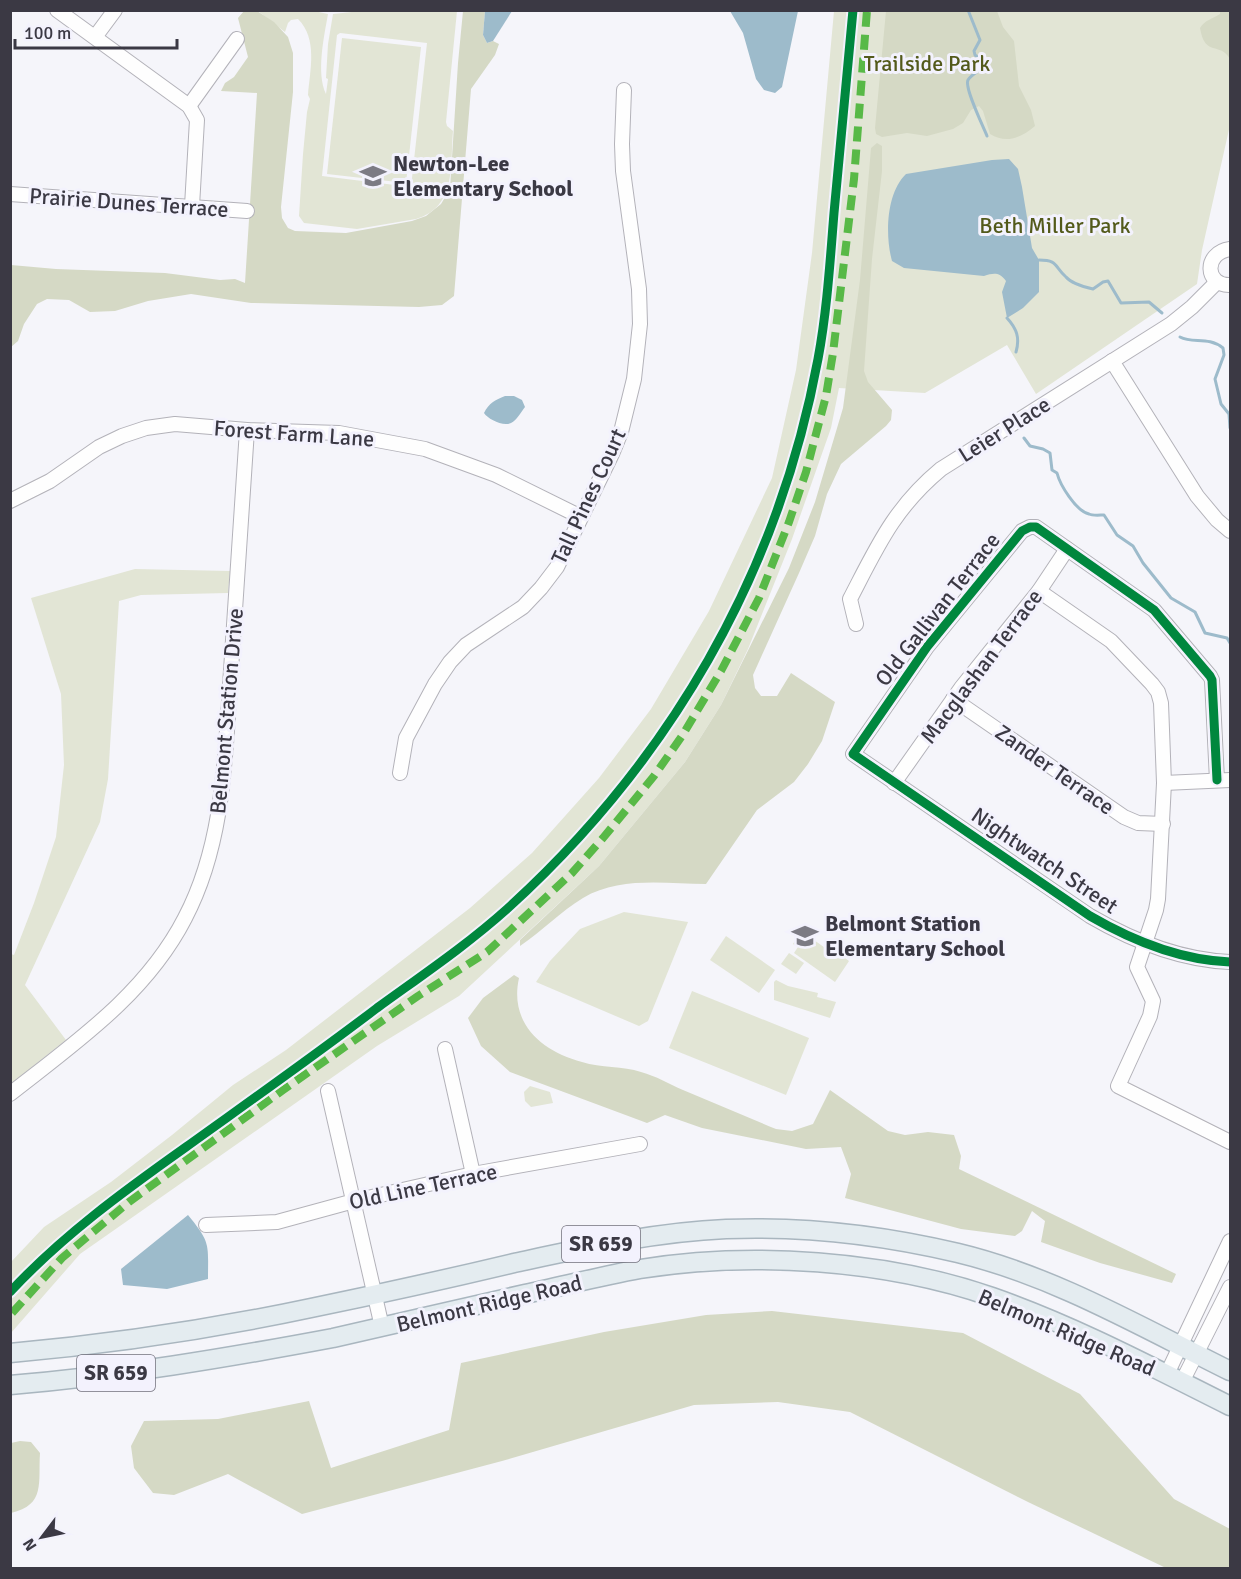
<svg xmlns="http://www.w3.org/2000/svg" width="1241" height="1579" font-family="Signika,sans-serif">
	<rect width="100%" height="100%" fill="#f5f5fa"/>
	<!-- green -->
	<g fill="#e2e5d5" fill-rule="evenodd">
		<path d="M361,11H457L446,122L447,126L453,131C450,165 457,207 416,219L357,229L304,223L299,216L303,154L307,112L310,99L308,95C310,70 318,39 298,19L291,20L288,23L285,32L258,11H314L328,14C324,37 316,73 326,94L328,79L326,78L328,44L333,14ZM340,33L427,43L411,187L322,176L337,35Z"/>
		<polygon points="834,11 1230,11 1230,125 1202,250 1197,284 1036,394 1007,345 925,393 839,388 831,428 792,539 748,649 721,705 685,762 599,866 459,996 377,1046 80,1254 11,1333 11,1262 44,1227 111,1182 172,1135 233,1085 286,1050 470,908 532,853 599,778 651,709 709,611 772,478 796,370 812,253"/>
		<polygon points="342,38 421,47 406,183 327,174"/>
		<polygon points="135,569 230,571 228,593 141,595 119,601 108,779 100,822 25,985 66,1040 11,1084 11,954 14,955 34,903 56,837 64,765 61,694 31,598"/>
		<polygon points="624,912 688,922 648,1021 639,1026 536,982 550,961 580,929"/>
		<polygon points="800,933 806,937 807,935 828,950 830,947 849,961 835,982 794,953 798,947 793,944"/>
		<polygon points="726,936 775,970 759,993 710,960"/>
		<polygon points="789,953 804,963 796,974 781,964"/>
		<polygon points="776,980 788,986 818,993 817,997 836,1002 830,1018 774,1000 774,982"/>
		<polygon points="692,991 809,1038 786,1095 669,1048"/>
		<polygon points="530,1086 550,1092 553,1103 531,1107 525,1101 524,1092"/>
	</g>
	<!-- forest -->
	<g fill="#d5d9c5">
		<polygon points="244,11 257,11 274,22 288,37 293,53 293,92 281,207 282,218 288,228 295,231 346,233 412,221 426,216 441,204 450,189 458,63 463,11 485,11 483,35 487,43 493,41 499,44 495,55 471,89 454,296 442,305 419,307 251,303 191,294 148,301 115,311 90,312 69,300 47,299 37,304 24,324 18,341 11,347 11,265 56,269 165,273 220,280 235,279 245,283 257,93 221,91 225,83 234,77 248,57 238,18"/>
		<path d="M886,11H997L1003,27L1014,41L1019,86L1031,110L1035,126C1021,138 1006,144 990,134L983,111L979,106L971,110L963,123L953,129L927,136L907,133L882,137L876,134L875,128Z"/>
		<path d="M1220,11H1230V59C1220,41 1205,58 1200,28C1205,20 1212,19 1220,14Z"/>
		<path d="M877,143L882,146V171L872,259L864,371L868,382L892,410L891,420L886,426L841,464L827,494L815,536L799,573L753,675L755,688L761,696H777L791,673L835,702L822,741L808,764L794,782L757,810L706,884C666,884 620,876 583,898C560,912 542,931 520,946V940L599,866L685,762L721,705L789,568L815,502L843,408L860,280L871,148Z"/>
		<path d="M514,975L519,978C509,1023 541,1051 582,1062C601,1068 623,1066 641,1072C656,1076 669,1084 683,1090C714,1103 745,1116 776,1129L792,1131L813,1124L830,1090L888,1131L905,1135L928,1132L954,1135L961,1156L959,1169L1176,1274L1172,1283L1100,1263L1041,1242L1045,1221L1032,1211L1022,1231L1015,1236L961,1229L845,1198L851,1174L841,1147L806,1149L702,1128L665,1115L647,1123L510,1072L481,1046L468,1018L483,998Z"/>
		<polygon points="772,1311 963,1333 1080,1394 1174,1499 1230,1529 1230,1568 1166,1568 1028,1502 850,1412 778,1402 694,1405 502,1461 302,1514 228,1474 174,1495 153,1493 134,1468 131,1446 144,1421 218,1419 309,1401 331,1468 449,1430 461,1363 604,1332 706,1315"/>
		<path d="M20,1441L31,1442L40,1453C38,1482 46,1505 11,1513V1443Z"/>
	</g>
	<!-- water -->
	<g fill="#9dbbcb">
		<polygon points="485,11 512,11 493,41 487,43 483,35"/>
		<polygon points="730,11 798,11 782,87 775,93 764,90 756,79 743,33"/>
		<path d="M1009,159L1018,169L1022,187L1032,248L1039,260V292L1023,308L1007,318L1002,292L1006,281C999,272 994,273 984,276L904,268L892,261C885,236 886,193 906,174L992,160Z"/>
		<path d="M505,396H514L522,400L525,407C521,412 517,420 511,423C503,427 488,419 484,413C489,403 495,400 505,396Z"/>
		<path d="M188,1215C211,1243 208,1244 208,1279L167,1289L123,1285L121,1269Z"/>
	</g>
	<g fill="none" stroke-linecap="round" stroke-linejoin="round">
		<!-- stream -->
		<g stroke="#9dbbcb" stroke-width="3">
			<path d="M968,10L980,40L974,51L975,55L985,63L984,67C979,71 971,75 968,80C964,87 983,126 987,136"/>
			<path d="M1039,260C1058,260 1054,266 1066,277C1072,284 1084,287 1093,289L1103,282L1108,281L1121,303L1149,302L1162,313"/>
			<path d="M1007,318C1017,329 1020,338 1016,352"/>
			<path d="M1180,337C1193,344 1208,336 1223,348L1224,355L1215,379L1221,404L1229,414L1230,428"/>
			<path d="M1024,438L1030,446L1043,449L1050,453L1052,470L1057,473C1060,485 1076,511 1089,514C1093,516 1100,515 1104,515L1117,535L1133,546L1143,563L1171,598L1195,612L1205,633L1227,638L1230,643"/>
		</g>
		<!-- minor casing -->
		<g stroke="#b3b2b9" stroke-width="16">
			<g id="minor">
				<polyline points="57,10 189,106 197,120 192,206"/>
				<polyline points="95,37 115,10"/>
				<polyline points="189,106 237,39"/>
				<polyline points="10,194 247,211"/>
				<path d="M1230,249C1203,253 1205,286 1230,285"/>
				<polyline points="1112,361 1197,496 1217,520 1230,531"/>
				<polyline points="10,501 50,481 99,447 122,436 146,428 175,424 247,430 339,433 425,449 496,475 581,517"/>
				<polyline points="1039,591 1111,641 1152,684 1158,692 1161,703 1164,783 1158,899 1156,910 1137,967 1153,1001 1150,1016 1118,1086 1230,1142"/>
				<path d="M856,624L850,599C877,547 894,508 941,469L1171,324L1192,307L1217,282"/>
				<polyline points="953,699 1124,817 1138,823 1163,824"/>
				<polyline points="400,773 406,738 435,684 450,662 466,645 523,607 541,588 557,567 612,454 621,432 634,379 640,324 639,289 623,171 622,144 624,90"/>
				<path d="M1217,780L1212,680L1210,676L1154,610L1036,527H1030L1022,531L927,647L853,754L1090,916C1133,941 1179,960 1230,962"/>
				<polyline points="894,783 961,688 1039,591 1067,549"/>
				<polyline points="1164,783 1230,780"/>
				<polyline points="445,1049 473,1174"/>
				<polyline points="328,1091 382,1327"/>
				<path d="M10,1094C76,1042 146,994 185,918C225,842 225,754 231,670C237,590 241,510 247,430"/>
				<polyline points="206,1225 277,1222 354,1201 473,1174 640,1144"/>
				<polyline points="1167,1374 1230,1241"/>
				<polyline points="1182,1382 1230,1287"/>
			</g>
		</g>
		<!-- major casing -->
		<g stroke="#a9b6bf" stroke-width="21">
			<g id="major">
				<path d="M10,1353C111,1344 212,1329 311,1308C379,1294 447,1279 514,1263C584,1248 655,1232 726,1229C804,1226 882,1235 958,1253C1054,1276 1143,1328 1230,1371"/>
				<path d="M10,1385C119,1376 226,1358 333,1338C397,1323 461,1309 525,1294C563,1286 601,1276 640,1269C751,1251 886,1260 992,1297C1075,1326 1152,1367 1230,1406"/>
			</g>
		</g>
		<!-- minor -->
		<use href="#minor" stroke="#fefefe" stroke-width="14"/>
		<!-- major -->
		<use href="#major" stroke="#e4ecf0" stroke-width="18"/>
		<!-- quiet -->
		<polyline stroke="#58b947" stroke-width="8" stroke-dasharray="15 8" stroke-linecap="butt" points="12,1313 62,1258 129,1202 283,1090 418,996 487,952 572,873 603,838 654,776 682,736 721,671 759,598 789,522 806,472 826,396 833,353 854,179 867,10"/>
		<!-- cycleway casing -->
		<g stroke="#f3f2fd" stroke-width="13">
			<g id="cycleway">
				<path d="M1217,780L1212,680L1210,676L1154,610L1036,527H1030L1022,531L927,647L853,754L1090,916C1133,941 1179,960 1230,962"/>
				<path d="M10,1292C62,1236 124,1191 186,1147C250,1101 314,1056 377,1008C421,976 467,945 507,909C669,762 778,575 818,359C827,311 830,262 834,213C840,146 846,78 853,10"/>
			</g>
		</g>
		<!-- cycleway -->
		<use href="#cycleway" stroke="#00873e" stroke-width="9"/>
	</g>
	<!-- icons -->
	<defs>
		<g id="school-bare" transform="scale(2.07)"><path d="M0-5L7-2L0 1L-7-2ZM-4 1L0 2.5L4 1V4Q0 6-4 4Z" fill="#7c7b84" stroke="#f3f2fd" stroke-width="2.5" paint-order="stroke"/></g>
	</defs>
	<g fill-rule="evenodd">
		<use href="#school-bare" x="373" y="176"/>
		<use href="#school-bare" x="805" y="936"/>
	</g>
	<g text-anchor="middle" stroke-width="6" stroke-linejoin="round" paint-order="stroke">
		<!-- shield labels -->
		<g fill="#f3f2fd" stroke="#72707c" stroke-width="1.5">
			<rect x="562" y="1226" width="78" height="36" rx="4.5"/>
			<rect x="77" y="1355" width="78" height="36" rx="4.5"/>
		</g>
		<g font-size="21" font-weight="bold" fill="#3b3944">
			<text x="601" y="1251">SR 659</text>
			<text x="116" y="1380">SR 659</text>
		</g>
		<!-- park labels -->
		<g font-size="22" fill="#535a1b" stroke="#f3f2fd">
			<text x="927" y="71">Trailside Park</text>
			<text x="1055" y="233">Beth Miller Park</text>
		</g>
		<!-- poi labels -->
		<g font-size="22" font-weight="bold" fill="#3b3944" stroke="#f3f2fd" text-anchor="start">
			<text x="393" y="171">Newton-Lee<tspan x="393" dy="25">Elementary School</tspan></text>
			<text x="825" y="931">Belmont Station<tspan x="825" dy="25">Elementary School</tspan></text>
		</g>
		<!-- street labels -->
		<g font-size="22" fill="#3b3944" stroke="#f3f2fd">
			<text transform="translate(129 202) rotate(4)" y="8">Prairie Dunes Terrace</text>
			<text transform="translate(1004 429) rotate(-32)" y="8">Leier Place</text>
			<text transform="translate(294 433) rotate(4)" y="8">Forest Farm Lane</text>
			<text transform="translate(588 496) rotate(-65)" y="8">Tall Pines Court</text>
			<text transform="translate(937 609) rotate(-52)" y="8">Old Gallivan Terrace</text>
			<text transform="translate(981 666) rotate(-53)" y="8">Macglashan Terrace</text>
			<text transform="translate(226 711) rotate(-85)" y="8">Belmont Station Drive</text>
			<text transform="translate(1055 769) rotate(35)" y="8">Zander Terrace</text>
			<text transform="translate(1045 860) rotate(34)" y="8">Nightwatch Street</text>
			<text transform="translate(423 1186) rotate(-12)" y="8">Old Line Terrace</text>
			<text transform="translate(489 1303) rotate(-13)" y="8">Belmont Ridge Road</text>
			<text transform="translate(1067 1332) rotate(23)" y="8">Belmont Ridge Road</text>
		</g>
	</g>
	<!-- border -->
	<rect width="1241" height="1579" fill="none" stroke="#3b3944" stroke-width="24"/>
	<!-- north arrow -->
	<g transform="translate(42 1537) rotate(238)" stroke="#f3f2fd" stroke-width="4.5" paint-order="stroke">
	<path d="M0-4.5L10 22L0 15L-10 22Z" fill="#3b3944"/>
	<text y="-9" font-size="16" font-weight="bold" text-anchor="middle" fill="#3b3944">N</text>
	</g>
	<!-- scale -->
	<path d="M15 39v9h162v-9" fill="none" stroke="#3b3944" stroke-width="3"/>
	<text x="24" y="39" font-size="18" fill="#3b3944" stroke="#f3f2fd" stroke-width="4.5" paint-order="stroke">100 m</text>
</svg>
